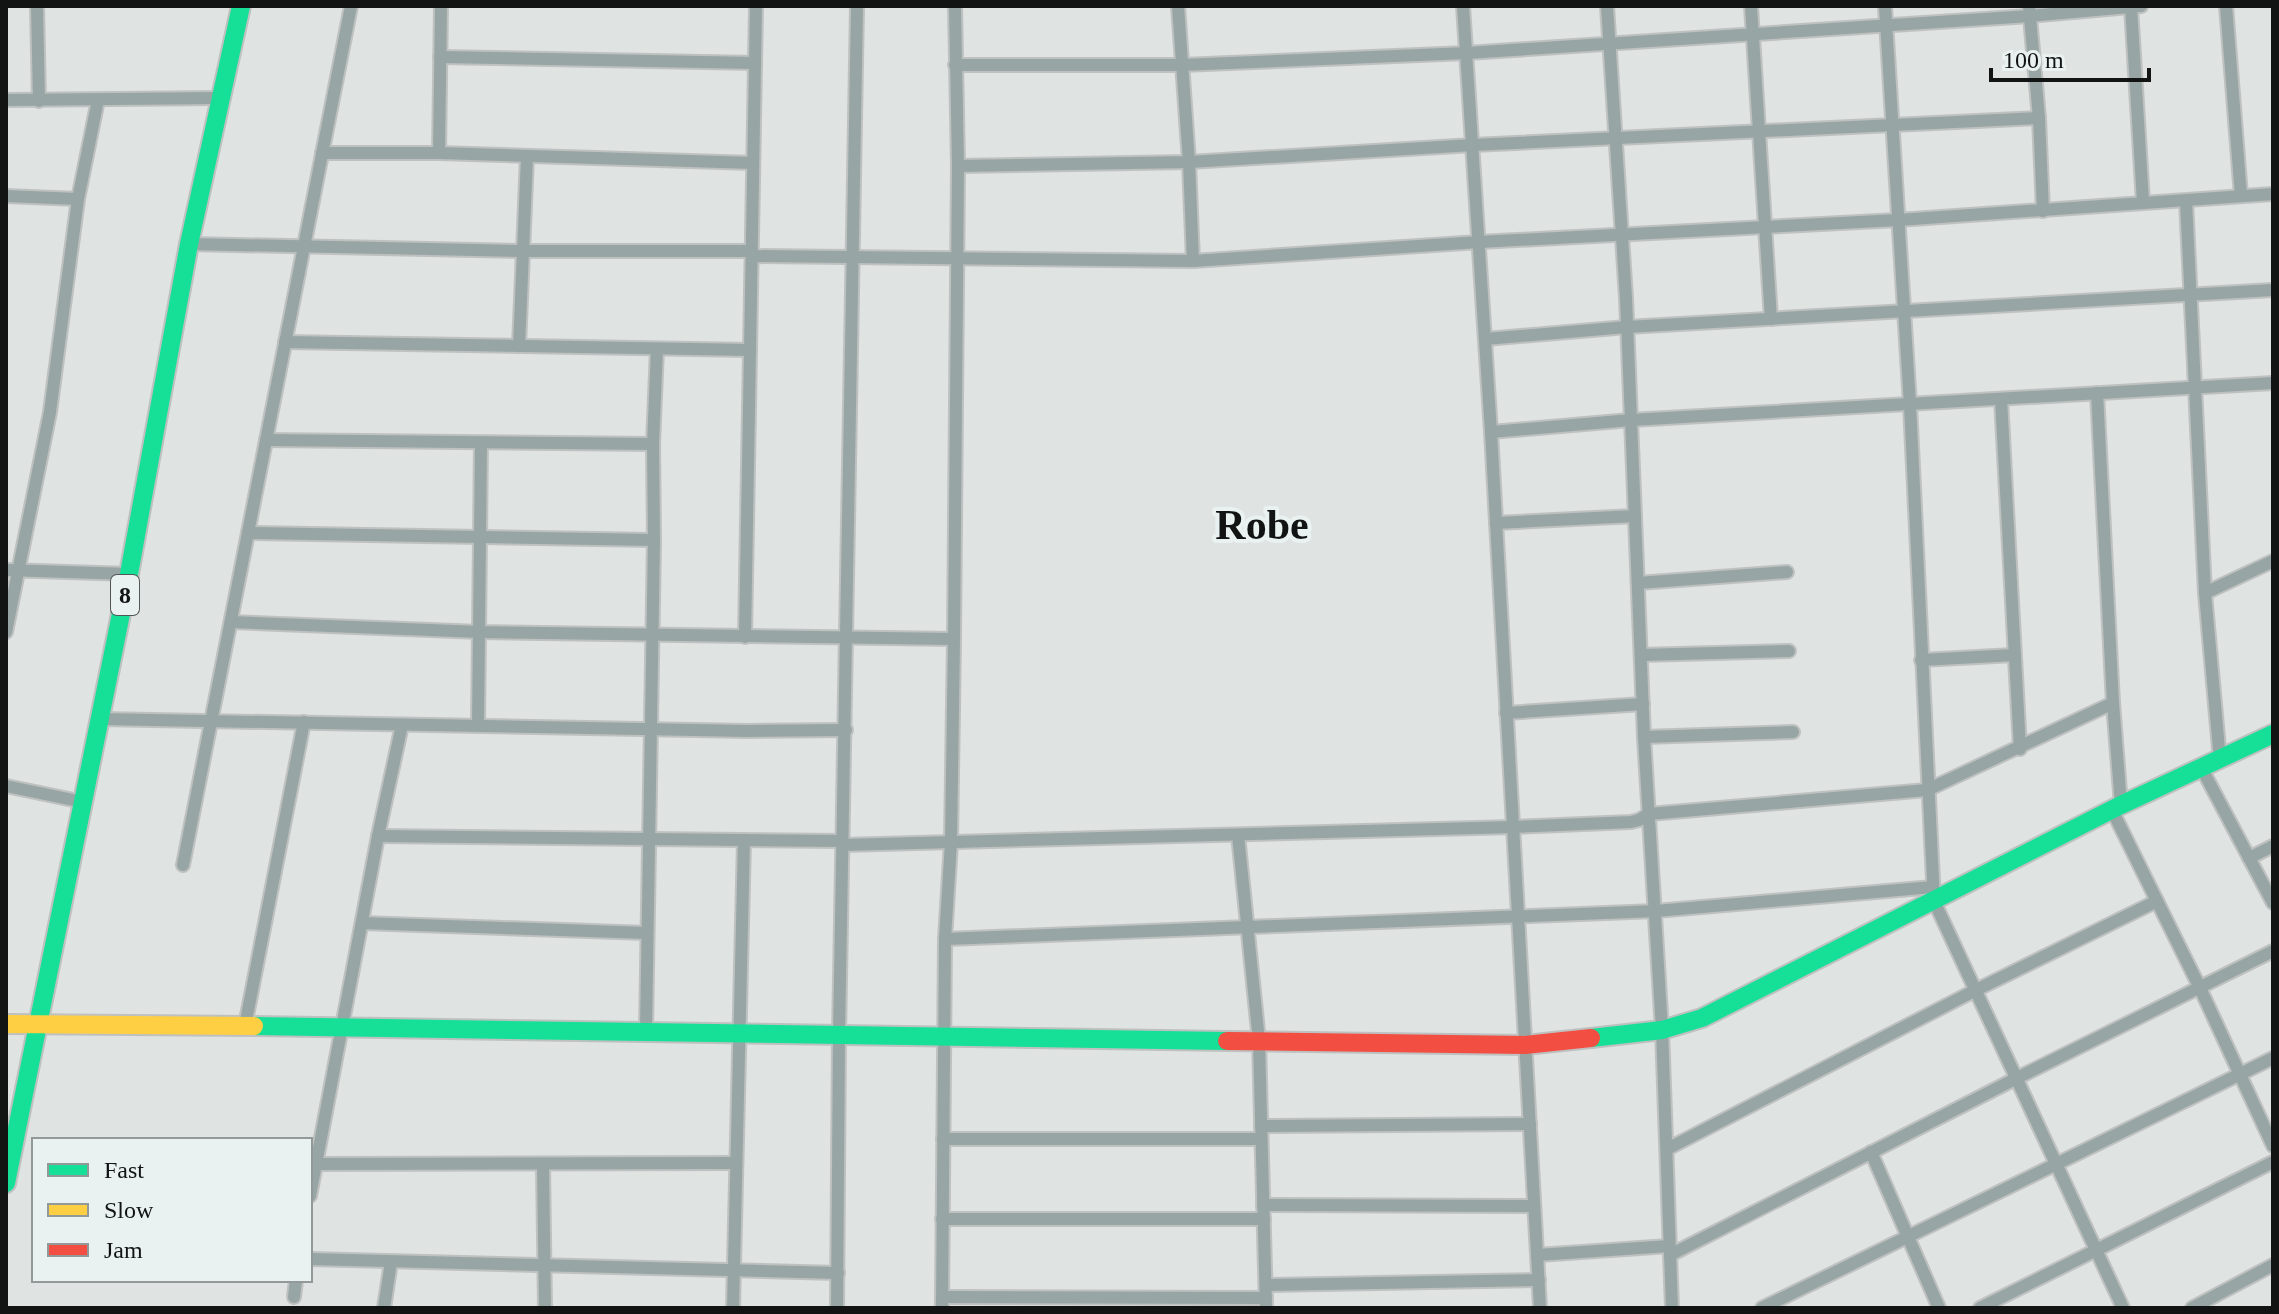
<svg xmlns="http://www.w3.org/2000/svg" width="2279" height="1314" font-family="'Times New Roman',serif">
	<rect width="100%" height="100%" fill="#dfe3e2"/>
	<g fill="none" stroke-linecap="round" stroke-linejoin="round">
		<!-- street casing -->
		<g stroke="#bfc1c1" stroke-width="16">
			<g id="street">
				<polyline points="37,6 39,101"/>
				<polyline points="1178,6 1189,162 1193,261"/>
				<polyline points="1463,6 1491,432 1540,1308"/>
				<polyline points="1607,6 1626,298 1644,737 1662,1030 1672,1308"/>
				<polyline points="1751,6 1771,319"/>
				<polyline points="1885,6 1910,405 1934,901 2123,1308"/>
				<polyline points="2029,6 2039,118 2043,211"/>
				<polyline points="2226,6 2241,196"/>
				<polyline points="2131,7 2143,202"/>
				<polyline points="440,57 755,63"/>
				<polyline points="955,65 1182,65 1467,53 2030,16 2141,6"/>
				<polyline points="6,100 219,98"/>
				<polyline points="322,153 439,153 753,163"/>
				<polyline points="439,153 441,6"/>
				<polyline points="958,166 1189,162 1473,145 2039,118"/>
				<polyline points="6,196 78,199"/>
				<polyline points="2186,201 2205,593 2220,760"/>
				<polyline points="189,244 524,251 752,251"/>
				<polyline points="752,256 1193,261 1479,242 1898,220 2273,194"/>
				<polyline points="1485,339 1627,327 2273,290"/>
				<polyline points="285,342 750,350"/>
				<polyline points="519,346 527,157"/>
				<polyline points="2097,393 2113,703 2121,805"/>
				<polyline points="2001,399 2020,749"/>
				<polyline points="1491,432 1631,420 2273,383"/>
				<polyline points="266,440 653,444"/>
				<polyline points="1496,523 1635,516"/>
				<polyline points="248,533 654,540"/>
				<polyline points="6,570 129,574"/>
				<polyline points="1638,583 1787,572"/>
				<polyline points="2205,593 2273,561"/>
				<polyline points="231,622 480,632 954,639"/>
				<polyline points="6,632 50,412 78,199 98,100"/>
				<polyline points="745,637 756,6"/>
				<polyline points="1641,655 1789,651"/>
				<polyline points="1921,660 2014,655"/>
				<polyline points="1506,713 1643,704"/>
				<polyline points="100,719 747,731 846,730"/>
				<polyline points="478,725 481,443"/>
				<polyline points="1644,737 1793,732"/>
				<polyline points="2202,769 2273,903"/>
				<polyline points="6,786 83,802"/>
				<polyline points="2112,810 2200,988 2273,1146"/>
				<polyline points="1238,835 1259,1041 1266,1308"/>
				<polyline points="378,836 843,841"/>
				<polyline points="843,845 1513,827 1631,822 1639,820 1649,814 1927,790 2113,703"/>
				<polyline points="2249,858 2273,846"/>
				<polyline points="183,865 351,6"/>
				<polyline points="362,923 647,933"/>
				<polyline points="945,939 1656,911 1933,887"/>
				<polyline points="245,1026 304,722"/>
				<polyline points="646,1030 654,540 653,444 657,349"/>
				<polyline points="1261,1126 1530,1124"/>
				<polyline points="943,1139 1261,1139"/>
				<polyline points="1667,1149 1974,991 2157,901"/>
				<polyline points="1871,1152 1939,1308"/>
				<polyline points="316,1164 736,1163"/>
				<polyline points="543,1165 545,1308"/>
				<polyline points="310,1196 378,836 402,725"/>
				<polyline points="1263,1205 1534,1206"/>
				<polyline points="942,1219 1264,1219"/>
				<polyline points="1538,1255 1669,1246"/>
				<polyline points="1670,1255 2017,1078 2273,951"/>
				<polyline points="310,1259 838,1273"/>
				<polyline points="1266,1285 1539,1280"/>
				<polyline points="294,1297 296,1280"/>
				<polyline points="942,1297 1266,1298"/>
				<polyline points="384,1308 391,1262"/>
				<polyline points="733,1308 744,840"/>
				<polyline points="837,1308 839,1036 857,6"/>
				<polyline points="942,1308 945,939 951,842 954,639 958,166 955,6"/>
				<polyline points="1762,1308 2273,1058"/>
				<polyline points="1980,1308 2273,1162"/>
				<polyline points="2192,1308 2273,1265"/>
			</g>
		</g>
		<!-- fast casing -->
		<g stroke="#bfc1c1" stroke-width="22">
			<g id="fast">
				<path d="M254,1026C578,1030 902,1037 1227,1041"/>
				<polyline points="1591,1038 1662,1030 1702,1018 2121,805 2273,734"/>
				<polyline points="6,1183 129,574 189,244 241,6"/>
			</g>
		</g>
		<!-- slow casing -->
		<g stroke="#bfc1c1" stroke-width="22">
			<polyline id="slow" points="6,1024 254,1026"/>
		</g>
		<!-- jam casing -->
		<g stroke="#bfc1c1" stroke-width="22">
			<polyline id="jam" points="1227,1041 1525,1045 1591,1038"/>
		</g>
		<!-- street -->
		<use href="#street" stroke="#97a6a4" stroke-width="12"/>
		<!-- fast -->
		<use href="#fast" stroke="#16e098" stroke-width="18"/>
		<!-- slow -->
		<use href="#slow" stroke="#ffcf43" stroke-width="18"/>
		<!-- jam -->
		<use href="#jam" stroke="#f24e42" stroke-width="18"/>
	</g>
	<g text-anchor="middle" stroke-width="8" stroke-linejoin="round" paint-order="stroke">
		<!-- shield labels -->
		<rect fill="#eaf2f1" stroke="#525756" stroke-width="2" x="111" y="575" width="28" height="40" rx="6"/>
		<g font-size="24" font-weight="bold" fill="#111413">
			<text x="125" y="603">8</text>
		</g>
		<!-- town labels -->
		<g font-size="42" font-weight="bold" fill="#111413" stroke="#eaf2f1">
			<text x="1262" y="539">Robe</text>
		</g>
	</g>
	<!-- border -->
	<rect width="2279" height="1314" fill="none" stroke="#111413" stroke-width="16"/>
	<!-- legend -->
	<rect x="32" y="1138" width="280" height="144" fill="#eaf2f1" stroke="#939998" stroke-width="2"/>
	<rect x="48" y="1164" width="40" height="12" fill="#16e098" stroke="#939998" stroke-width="2"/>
	<text x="104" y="1178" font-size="24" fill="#111413">Fast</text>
	<rect x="48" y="1204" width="40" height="12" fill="#ffcf43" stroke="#939998" stroke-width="2"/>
	<text x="104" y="1218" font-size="24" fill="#111413">Slow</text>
	<rect x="48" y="1244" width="40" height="12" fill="#f24e42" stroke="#939998" stroke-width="2"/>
	<text x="104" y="1258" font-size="24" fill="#111413">Jam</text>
	<!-- scale -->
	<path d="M1991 68v12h158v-12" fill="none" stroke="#111413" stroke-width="4"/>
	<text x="2003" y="68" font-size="24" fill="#111413" stroke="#eaf2f1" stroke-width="6" paint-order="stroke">100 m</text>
</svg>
